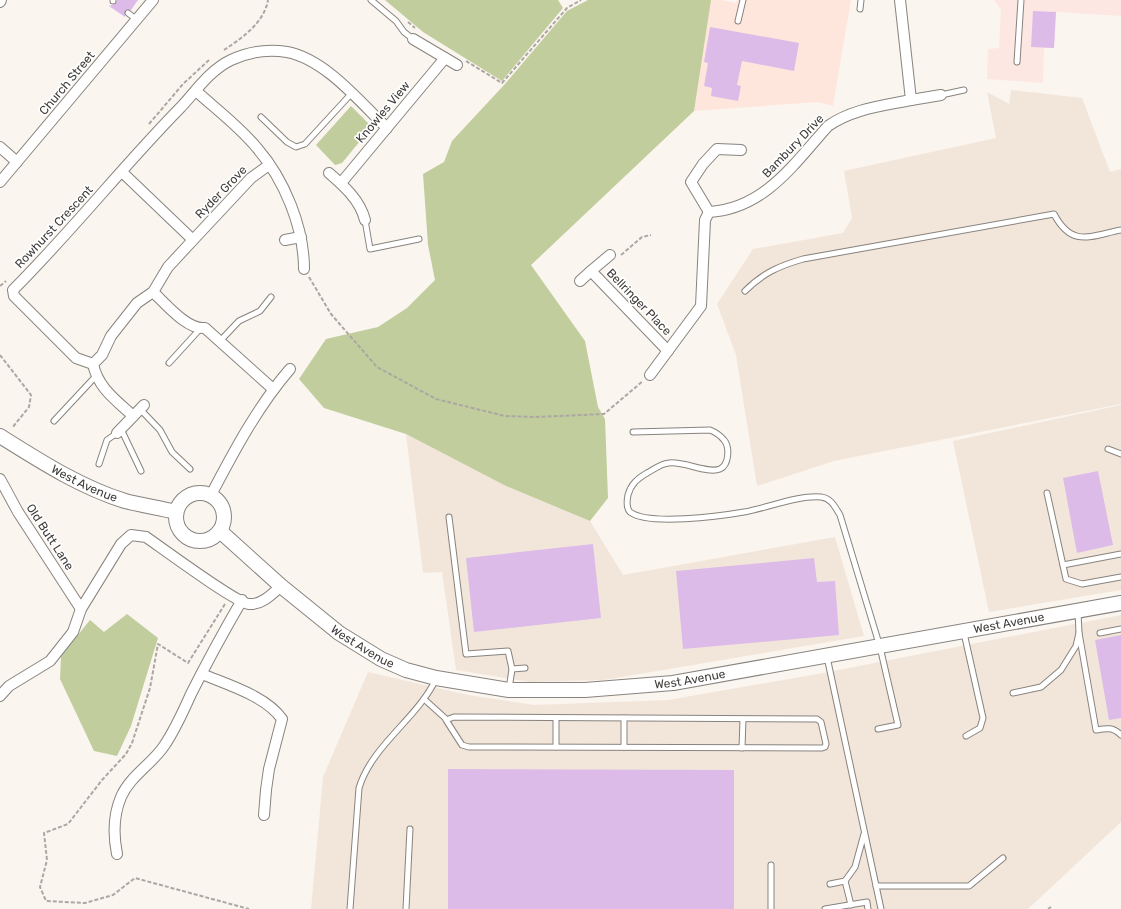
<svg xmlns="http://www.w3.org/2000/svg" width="1121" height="909" font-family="Rubik,sans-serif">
	<rect width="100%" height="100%" fill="#fbf5ef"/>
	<!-- commercial -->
	<polygon fill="#fce7e2" points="994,0 1121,0 1121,16 1056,12 1054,48 1044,48 1043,83 987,79 988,49 999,48 1001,10"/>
	<!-- built -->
	<g fill="#f2e6db">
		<polygon points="1011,90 1082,98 1110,172 1121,169 1121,404 834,461 757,486 736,355 717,304 753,249 843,233 852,218 844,171 996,138 987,92 1009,104"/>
		<polygon points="1121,405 1121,590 989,612 953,441"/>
		<polygon points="406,434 506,486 590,521 623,575 835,537 864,636 604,680 530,682 456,670 442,572 423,573"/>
		<polygon points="1121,615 1121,822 1028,909 311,909 323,777 368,672 468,695 534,705 668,700 823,673"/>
	</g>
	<!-- education -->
	<polygon fill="#ffe6dd" points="588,0 721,0 736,3 737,0 851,0 833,106 818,102 694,111 531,265 452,141 505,84 567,11"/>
	<!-- green -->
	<g fill="#c1cd9c">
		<polygon points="385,0 558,0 563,8 502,81 423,32"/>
		<polygon points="588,0 711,0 694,111 531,265 585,341 598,407 605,419 608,498 590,521 506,486 406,434 324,408 299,379 326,339 378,327 407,308 435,280 428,245 423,174 444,162 452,141 505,84 567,11"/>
		<polygon points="351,106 368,123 369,130 342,163 335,165 316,145"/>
		<polygon points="127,614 158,638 131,726 117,756 94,751 60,679 61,656 90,620 104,632"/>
	</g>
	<!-- building -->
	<g fill="#ddbbe9">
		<polygon points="117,0 138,0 131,10 125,11 125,17 109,6 115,4"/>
		<polygon points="1033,11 1056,12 1054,48 1031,47"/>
		<polygon points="710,27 799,43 794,71 742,61 737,85 741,86 738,101 711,96 712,88 704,86 708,63 704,62"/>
		<polygon points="1098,471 1113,545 1077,553 1063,478"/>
		<polygon points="593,544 601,618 474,632 466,558"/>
		<polygon points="814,558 817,582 835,581 839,635 683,649 676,571"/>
		<polygon points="1121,635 1121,718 1109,720 1095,640"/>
		<polygon points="448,769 734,770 734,909 448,909"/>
	</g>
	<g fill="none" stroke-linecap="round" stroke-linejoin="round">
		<!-- lane casing -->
		<g stroke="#88837e" stroke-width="7">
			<g id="lane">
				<polyline points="113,0 113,1"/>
				<polyline points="371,0 396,21 404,32 413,39"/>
				<polyline points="860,9 861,0"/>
				<polyline points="128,13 137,20"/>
				<polyline points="738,21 743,0"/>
				<polyline points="1017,62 1021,0"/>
				<polyline points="941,95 964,90"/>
				<polyline points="261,117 287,142 296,147 305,144 351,94"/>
				<polyline points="365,220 370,249 419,239"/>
				<path d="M745,291C763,273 779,266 803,259L1054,214C1072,248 1090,236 1121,230"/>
				<polyline points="220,341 239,321 260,311 271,297"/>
				<polyline points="169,363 200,329"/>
				<polyline points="140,409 160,430 172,452 190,469"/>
				<polyline points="54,421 95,377"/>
				<polyline points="121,429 141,471"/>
				<path d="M633,432L710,430C715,432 720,435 724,440C730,447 729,465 720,469C707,474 684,461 669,463C662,463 653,470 647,473C637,479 631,484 628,495C627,500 626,508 630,512C648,526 721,516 744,512C767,508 798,495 821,497C831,498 835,507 840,515L880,647L898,725L878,729"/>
				<polyline points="1108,449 1121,454"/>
				<polyline points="99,464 107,440 117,433"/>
				<polyline points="1047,493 1066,579 1082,584 1121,577"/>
				<polyline points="449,517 466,654 508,651 512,669 509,689"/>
				<polyline points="1063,565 1121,554"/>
				<polyline points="964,633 983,718 980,728 966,736"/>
				<path d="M1079,633L1096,730C1107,728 1113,727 1121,735"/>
				<polyline points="1100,633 1121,629"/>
				<polyline points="827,657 881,909"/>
				<polyline points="512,669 525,668"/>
				<polyline points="1013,693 1041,687 1061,670 1076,646 1079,633 1078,612"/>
				<polyline points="424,699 445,718 446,720 462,745 469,747 822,748 825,747 826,744 821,722 817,719 454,717 446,720"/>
				<polyline points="556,747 556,718"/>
				<polyline points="624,747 624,718"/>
				<polyline points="742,748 743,719"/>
				<polyline points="845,881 851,905"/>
				<polyline points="830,884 845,881 855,867 864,834"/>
				<polyline points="876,886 969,886 1003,858"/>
				<path d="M350,909L359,788C372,745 417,719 436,679"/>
				<polyline points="406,909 410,829"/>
				<polyline points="771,909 771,865"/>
				<polyline points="825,909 867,902 868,909"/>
			</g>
		</g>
		<!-- street casing -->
		<g stroke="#88837e" stroke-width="12">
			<g id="street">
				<polyline points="0,2 1,0"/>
				<polyline points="413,39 457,65"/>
				<path d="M196,91C216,109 240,127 257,148C284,179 304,227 304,269"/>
				<polyline points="911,100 941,95"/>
				<polyline points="0,147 17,162"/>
				<path d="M329,173C344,186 360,200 365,220"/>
				<polyline points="0,182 153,0"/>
				<polyline points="341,183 445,58"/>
				<polyline points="709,212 691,182 703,164 717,149 741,150"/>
				<polyline points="193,240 251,178 269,165"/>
				<polyline points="285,240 301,237"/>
				<polyline points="610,255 591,271 668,351"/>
				<polyline points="580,281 591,271"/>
				<path d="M153,292C165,303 187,330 205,328L273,389"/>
				<path d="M93,364L76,358L14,296L13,290C72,231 123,166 181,107C196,91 210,70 231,60C248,52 268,49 287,52C325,59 360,102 387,128"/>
				<polyline points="93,364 102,355 111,336 137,303 153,292 168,267 193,240 122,172"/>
				<path d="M93,364C98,388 116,400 133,416"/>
				<path d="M650,375L701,306L705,220L709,212C764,209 794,164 828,126C852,109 882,106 911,100L900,0"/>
				<polyline points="117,433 144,405"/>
				<polyline points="0,479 18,512 81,609"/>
				<path d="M211,495C234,451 258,406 290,369"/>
				<path d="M202,674C228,685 266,696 282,719L269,769L266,790L264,815"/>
				<path d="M0,696L9,686L50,661L73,632L81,609L121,544L131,535L146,537C162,548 236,603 249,604C262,605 272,594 281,586"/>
				<path d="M117,854C113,834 113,816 121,797C130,776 152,764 164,746C175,730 183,712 191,694C207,662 224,631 242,600"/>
			</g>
		</g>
		<!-- secondary casing -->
		<g stroke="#88837e" stroke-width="16">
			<g id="secondary">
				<path id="s1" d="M0,436C40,461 80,487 125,501C141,505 159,508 176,512"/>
				<circle cx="200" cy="517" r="24"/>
				<path id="s2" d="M220,531L281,586L339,633L381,659L406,670L436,678L509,690H585L673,683L1121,603"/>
			</g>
		</g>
		<!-- path -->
		<g stroke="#aca7a3" stroke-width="2" stroke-dasharray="4 2" stroke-linecap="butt">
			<polyline points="408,22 415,28"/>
			<path d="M224,50C242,38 264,23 268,0"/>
			<polyline points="466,61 502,83 567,8 581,0"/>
			<polyline points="149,124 183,84 209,60"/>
			<polyline points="621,255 642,237 651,235"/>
			<polyline points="309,277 331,314 377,367 436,399 505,416 534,417 604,414 643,381"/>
			<polyline points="0,286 6,281"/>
			<polyline points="0,355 31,395 29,407 12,428"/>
			<polyline points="225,604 188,663 158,644 150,688 132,743 126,754 102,780 68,824 44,833 47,860 40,887 46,901 85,903 113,895 135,878 249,909"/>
			<polyline points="1048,909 1051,907"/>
		</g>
		<!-- lane -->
		<use href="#lane" stroke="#fff" stroke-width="5"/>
		<!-- street -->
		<use href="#street" stroke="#fff" stroke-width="10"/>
		<!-- secondary -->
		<use href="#secondary" stroke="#fff" stroke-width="14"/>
	</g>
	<g text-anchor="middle" stroke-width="3.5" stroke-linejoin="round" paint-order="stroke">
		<!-- street labels -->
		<g font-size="12" fill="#3f3c3a" stroke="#fff">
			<text transform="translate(67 83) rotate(-50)" y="4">Church Street</text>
			<text transform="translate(383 112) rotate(-50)" y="4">Knowles View</text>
			<text transform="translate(793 146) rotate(-46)" y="4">Bambury Drive</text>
			<text transform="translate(221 192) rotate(-46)" y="4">Ryder Grove</text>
			<text transform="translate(54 227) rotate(-47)" y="4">Rowhurst Crescent</text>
			<text transform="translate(639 302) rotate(46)" y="4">Bellringer Place</text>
			<text dy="4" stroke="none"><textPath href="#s1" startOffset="97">West Avenue</textPath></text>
			<text transform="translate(50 537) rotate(57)" y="4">Old Butt Lane</text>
			<text dy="4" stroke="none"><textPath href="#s2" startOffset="844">West Avenue</textPath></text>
			<text dy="4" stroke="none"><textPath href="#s2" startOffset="184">West Avenue</textPath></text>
			<text dy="4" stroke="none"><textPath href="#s2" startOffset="520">West Avenue</textPath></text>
		</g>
	</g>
</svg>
